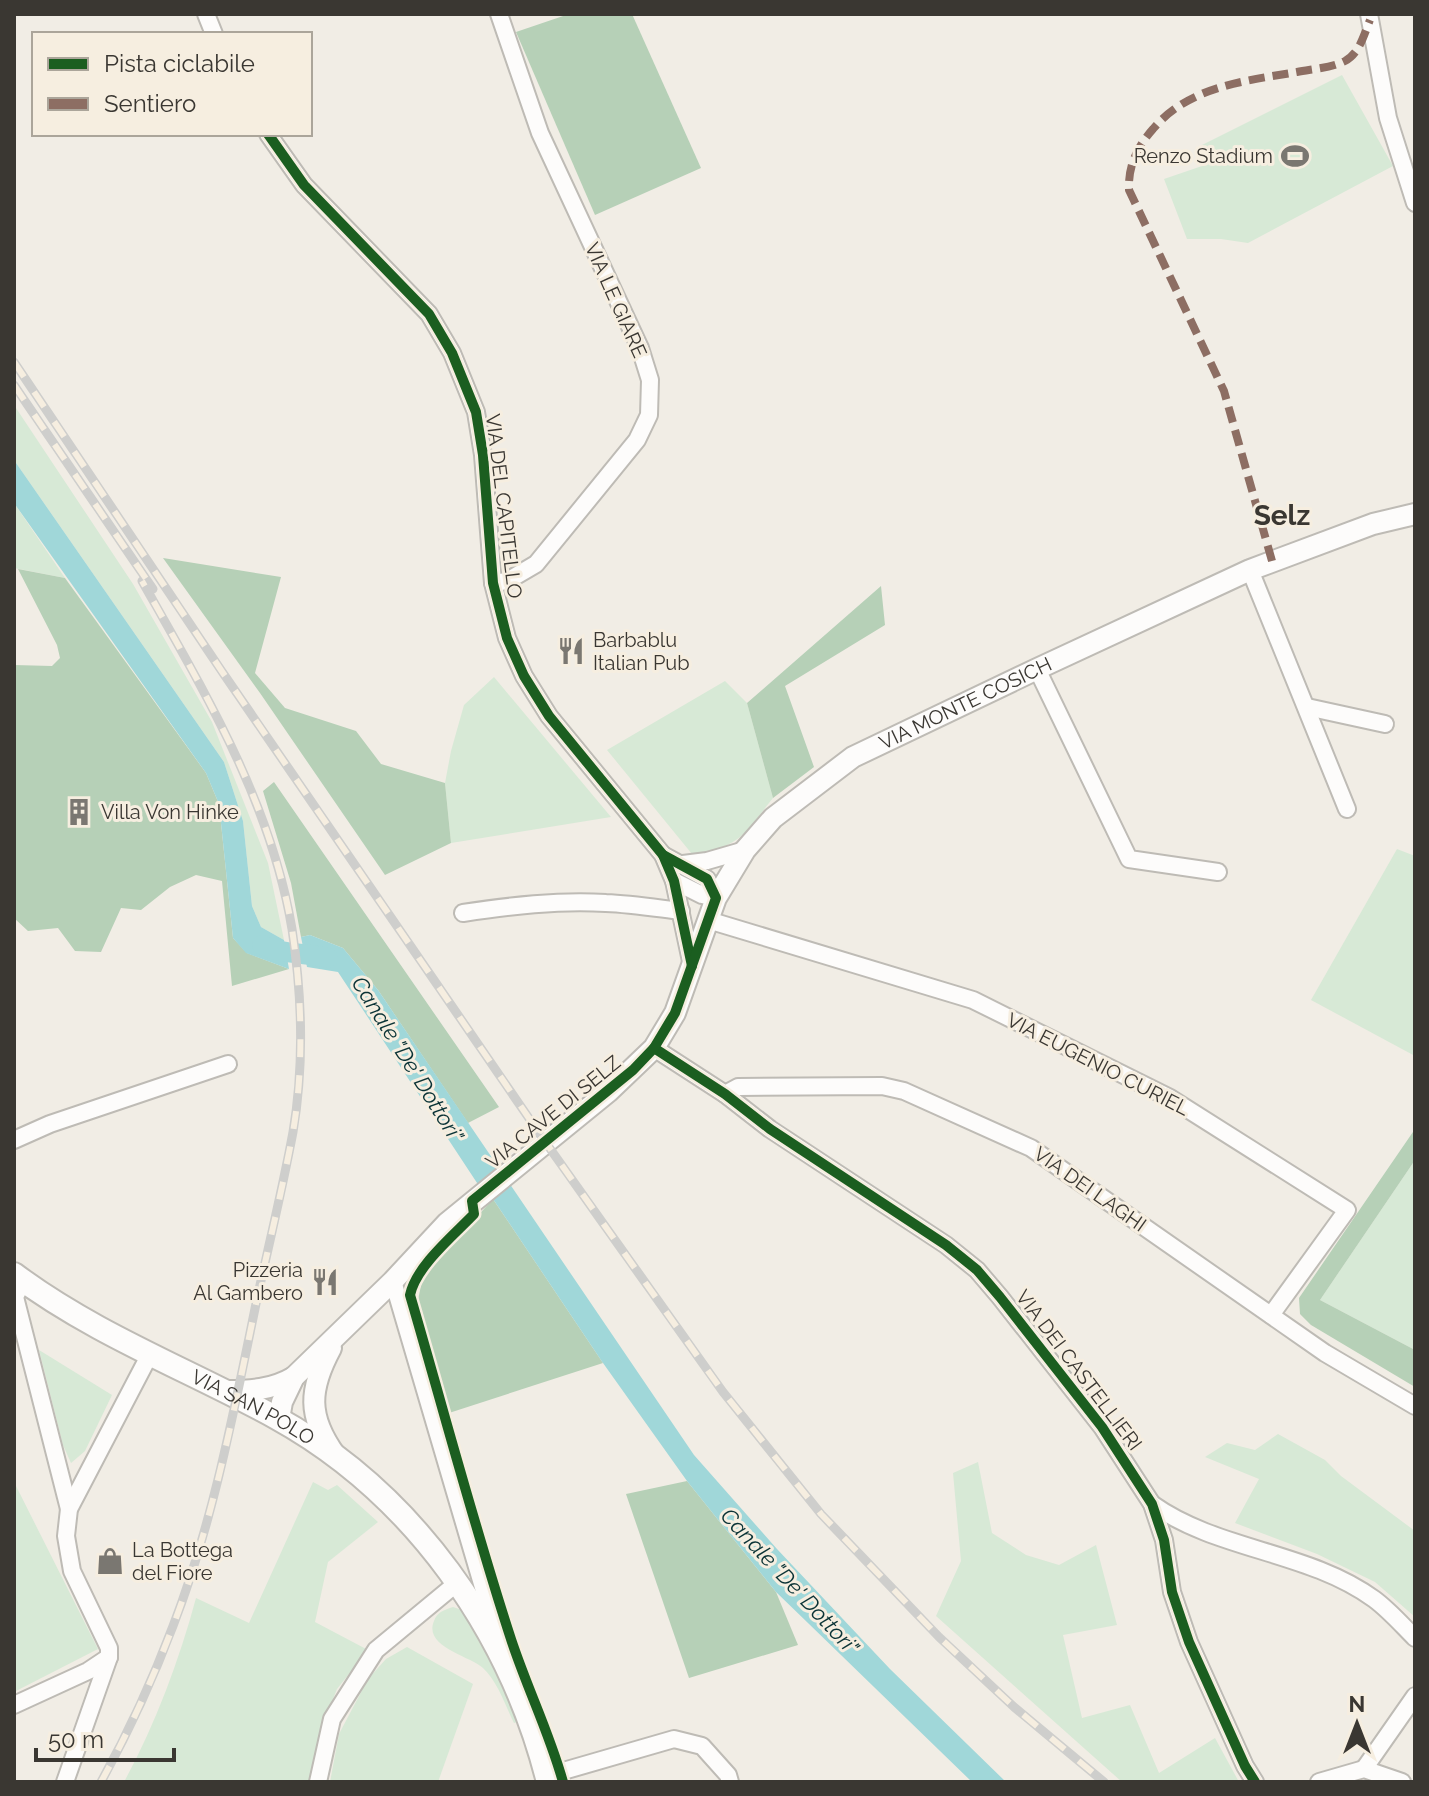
<svg xmlns="http://www.w3.org/2000/svg" width="1429" height="1796" font-family="Raleway,sans-serif">
	<rect width="100%" height="100%" fill="#f1ede5"/>
	<!-- green -->
	<g fill="#d7e9d6">
		<polygon points="1342,75 1393,166 1248,243 1221,239 1187,239 1164,179 1205,165 1198,147"/>
		<polygon points="14,405 133,584 212,722 268,863 284,940 261,927 252,906 243,821 224,762 14,460"/>
		<polygon points="14,503 65,578 14,568"/>
		<polygon points="494,677 611,817 451,843 445,783 451,751 464,705"/>
		<path d="M725,681L747,703L773,798C744,834 741,847 692,854L607,750Z"/>
		<polygon points="1397,849 1415,856 1415,1056 1311,1000"/>
		<polygon points="1415,1160 1415,1350 1320,1300"/>
		<polygon points="39,1350 112,1395 85,1451 71,1463 63,1445"/>
		<polygon points="1278,1434 1325,1460 1341,1476 1415,1531 1415,1617 1375,1582 1317,1554 1235,1523 1259,1479 1205,1457 1227,1443 1255,1450"/>
		<polygon points="978,1462 992,1533 1026,1555 1059,1565 1096,1545 1117,1625 1063,1635 1082,1718 1130,1705 1159,1773 1215,1738 1239,1782 1122,1782 936,1616 961,1561 953,1473"/>
		<polygon points="14,1482 98,1649 14,1692"/>
		<path d="M313,1482L328,1490L337,1485L378,1522L328,1562L315,1622L368,1650L337,1689L319,1735L310,1782H124C155,1725 179,1661 196,1598L249,1623Z"/>
		<path d="M453,1607L465,1611L475,1623L520,1721L514,1723C505,1705 498,1682 483,1668C470,1656 423,1647 434,1621C437,1612 444,1610 453,1607Z"/>
		<polygon points="407,1647 473,1684 438,1782 330,1782 339,1734 368,1679 386,1659"/>
	</g>
	<!-- forest -->
	<g fill="#b6d0b7">
		<polygon points="569,14 632,14 701,168 595,215 516,32"/>
		<polygon points="163,558 281,577 255,673 285,708 356,731 381,764 445,783 451,843 385,875 260,693"/>
		<polygon points="18,569 65,578 206,773 219,804 233,938 247,953 289,969 232,986 222,881 196,875 170,887 141,910 121,908 101,952 75,951 58,928 28,931 14,918 14,665 52,666 60,658 57,645"/>
		<polygon points="881,586 885,625 785,686 814,767 773,798 747,703"/>
		<polygon points="274,782 499,1107 468,1123 378,990 343,948 310,935 301,937 291,883 263,791"/>
		<polygon points="1415,1129 1415,1160 1320,1300 1415,1350 1415,1387 1311,1325 1300,1314 1299,1298"/>
		<polygon points="493,1199 603,1363 449,1413 418,1300 423,1276"/>
		<polygon points="687,1481 776,1592 798,1645 689,1678 626,1494"/>
	</g>
	<!-- water -->
	<g fill="#a0d7d9">
		<polygon points="14,460 224,762 243,821 252,906 261,927 284,940 289,969 246,953 233,938 219,804 206,773 14,503"/>
		<polygon points="310,935 343,948 378,990 694,1455 777,1549 890,1669 1006,1782 972,1782 776,1592 687,1481 603,1363 493,1199 483,1192 338,972 307,967 301,937"/>
	</g>
	<g fill="none" stroke-linecap="round" stroke-linejoin="round">
		<!-- canal -->
		<path stroke="#a0d7d9" stroke-width="20" d="M262,945C277,954 309,953 328,958"/>
		<!-- minor casing -->
		<g stroke="#bebbb5" stroke-width="20">
			<g id="minor">
				<polyline points="206,14 214,34"/>
				<polyline points="1369,14 1388,118 1415,203"/>
				<polyline points="268,134 304,185 429,314 452,353 476,412 483,455 493,583 507,638 524,676 549,716 663,855 674,881 692,966"/>
				<polyline points="1250,570 1347,809"/>
				<polyline points="493,583 507,581 536,564 637,440 649,415 650,380 640,348 540,133 499,14"/>
				<polyline points="1037,669 1129,859 1218,872"/>
				<polyline points="1307,707 1385,724"/>
				<polyline points="663,855 707,879 716,898"/>
				<polyline points="683,864 707,861 745,850"/>
				<polyline points="674,881 702,895 716,898"/>
				<path d="M463,913C510,906 558,900 606,903C631,904 656,908 681,911"/>
				<polyline points="708,920 973,1000 1170,1098 1347,1210 1271,1315"/>
				<polyline points="654,1048 725,1094 770,1129 946,1245 977,1270 1000,1297 1102,1427 1152,1504 1164,1540 1172,1592 1189,1642 1245,1766 1255,1782"/>
				<polyline points="725,1094 738,1087 882,1086 904,1091 1031,1148 1325,1353 1415,1406"/>
				<polyline points="14,1140 50,1124 228,1064"/>
				<polyline points="23,1281 15,1297 69,1509"/>
				<polyline points="393,1281 497,1635"/>
				<path d="M1152,1504C1218,1551 1308,1551 1374,1599C1389,1610 1402,1625 1415,1638"/>
				<polyline points="14,1705 88,1671 109,1657 109,1648 72,1571 66,1536 69,1509 150,1354"/>
				<polyline points="1364,1769 1415,1696"/>
				<polyline points="546,1776 674,1739 702,1746 728,1775 730,1782"/>
				<polyline points="65,1782 109,1657"/>
				<polyline points="318,1782 332,1719 376,1650 457,1583"/>
				<polyline points="1319,1782 1364,1769 1402,1782"/>
			</g>
		</g>
		<!-- tertiary casing -->
		<g stroke="#bebbb5" stroke-width="24">
			<g id="tertiary">
				<path d="M331,1348C309,1389 307,1416 335,1455"/>
				<path d="M225,1391C250,1391 272,1390 294,1377"/>
				<path id="s1" d="M279,1419L282,1402L294,1377L393,1281L447,1223L608,1092L654,1048L675,1013L716,898L745,850L773,818L853,757L1037,669L1250,570L1373,524L1415,514"/>
			</g>
		</g>
		<!-- secondary casing -->
		<g stroke="#bebbb5" stroke-width="26">
			<g id="secondary">
				<path id="s2" d="M14,1274C94,1334 189,1370 275,1417C413,1493 510,1631 548,1782"/>
			</g>
		</g>
		<!-- minor -->
		<use href="#minor" stroke="#fdfcfb" stroke-width="16"/>
		<!-- tertiary -->
		<use href="#tertiary" stroke="#fdfcfb" stroke-width="20"/>
		<!-- secondary -->
		<use href="#secondary" stroke="#fdfcfb" stroke-width="22"/>
		<!-- rail casing -->
		<g stroke="#cececc" stroke-width="9">
			<g id="rail">
				<polyline points="14,362 223,673 546,1143 723,1392 821,1514 939,1637 1014,1707 1104,1782"/>
				<polyline points="14,385 153,589"/>
				<path d="M101,1782C128,1733 153,1679 173,1626C214,1520 235,1405 258,1294C270,1240 283,1186 293,1132C304,1067 302,995 292,929C271,802 204,691 142,581"/>
			</g>
		</g>
		<!-- rail -->
		<use href="#rail" stroke="#f6eee0" stroke-width="6" stroke-dasharray="18" stroke-linecap="butt"/>
		<!-- quiet -->
		<path stroke="#8d6e63" stroke-width="8" stroke-dasharray="16 8" stroke-linecap="butt" d="M1272,561L1224,391L1129,190C1128,166 1137,147 1153,129C1189,86 1245,81 1297,72C1312,69 1331,68 1345,61C1360,53 1364,34 1370,20"/>
		<!-- cycleway casing -->
		<g stroke="#f6eee0" stroke-width="15">
			<g id="cycleway">
				<polyline points="268,134 304,185 429,314 452,353 476,412 483,455 493,583 507,638 524,676 549,716 663,855 674,881 692,966"/>
				<polyline points="654,1048 725,1094 770,1129 946,1245 977,1270 1000,1297 1102,1427 1152,1504 1164,1540 1172,1592 1189,1642 1245,1766 1255,1782"/>
				<path d="M563,1782C549,1731 525,1684 509,1633C473,1522 443,1408 410,1295C416,1266 454,1235 474,1214L472,1201L633,1070L654,1048L675,1013L716,898L707,879L663,855"/>
			</g>
		</g>
		<!-- cycleway -->
		<use href="#cycleway" stroke="#1b5e20" stroke-width="10"/>
	</g>
	<!-- icons -->
	<defs>
		<g id="stadium-bare" transform="scale(2.16)"><path d="M0-5a6.5 5 0 1 0 0 10a6.5 5 0 1 0 0-10ZM-3.5-1.8h7v3.6h-7Z" fill="#7a7771" stroke="#f6eee0" stroke-width="2.5" paint-order="stroke"/></g>
		<g id="restaurant-bare" transform="scale(2.16)"><path d="M-5-6h1v4h1v-4h1v4h1v-4h1v5L-1.5 .5V6h-2V.5L-5-1ZM5-6V6H3V1.5H1.5Q1.5-4 5-6Z" fill="#7a7771" stroke="#f6eee0" stroke-width="2.5" paint-order="stroke"/></g>
		<g id="building-bare" transform="scale(2.16)"><path d="M-4-6H4V6H1V3H-1V6H-4ZM-2.5-4.3h1.7v1.8h-1.7ZM.8-4.3h1.7v1.8H.8ZM-2.5-1h1.7V.8h-1.7ZM.8-1h1.7V.8H.8Z" fill="#7a7771" stroke="#f6eee0" stroke-width="2.5" paint-order="stroke"/></g>
		<g id="shop-bare" transform="scale(2.16)"><path d="M-5-2.5h2.3a2.7 3.5 0 0 1 5.4 0H5L5.5 6h-11ZM-1.5-2.5h3a1.5 2.3 0 0 0-3 0Z" fill="#7a7771" stroke="#f6eee0" stroke-width="2.5" paint-order="stroke"/></g>
	</defs>
	<g fill-rule="evenodd">
		<use href="#stadium-bare" x="1295" y="156"/>
		<use href="#restaurant-bare" x="571" y="651"/>
		<use href="#building-bare" x="79" y="812"/>
		<use href="#restaurant-bare" x="325" y="1282"/>
		<use href="#shop-bare" x="110" y="1561"/>
	</g>
	<g text-anchor="middle" stroke-width="6" stroke-linejoin="round" paint-order="stroke">
		<!-- poi labels -->
		<g font-size="20" fill="#3a3732" stroke="#f6eee0" text-anchor="start">
			<text x="1273" y="163" text-anchor="end">Renzo Stadium</text>
			<text x="593" y="647">Barbablu<tspan x="593" dy="23">Italian Pub</tspan></text>
			<text x="101" y="819">Villa Von Hinke</text>
			<text x="303" y="1277" text-anchor="end">Pizzeria<tspan x="303" dy="23">Al Gambero</tspan></text>
			<text x="132" y="1557">La Bottega<tspan x="132" dy="23">del Fiore</tspan></text>
		</g>
		<!-- street labels -->
		<g font-size="20" fill="#3a3732" stroke="#f6eee0">
			<text transform="translate(616 300) rotate(66)" y="7">VIA LE GIARE</text>
			<text transform="translate(504 506) rotate(83)" y="7">VIA DEL CAPITELLO</text>
			<text dy="7" stroke="none"><textPath href="#s1" startOffset="1020">VIA MONTE COSICH</textPath></text>
			<text transform="translate(1098 1064) rotate(27)" y="7">VIA EUGENIO CURIEL</text>
			<text transform="translate(553 1112) rotate(-39)" y="7">VIA CAVE DI SELZ</text>
			<text transform="translate(1090 1189) rotate(35)" y="7">VIA DEI LAGHI</text>
			<text transform="translate(1079 1370) rotate(53)" y="7">VIA DEI CASTELLIERI</text>
			<text dy="7" stroke="none"><textPath href="#s2" startOffset="274">VIA SAN POLO</textPath></text>
		</g>
		<!-- water labels -->
		<g font-size="22" font-style="italic" fill="#0a3336" stroke="#f6eee0">
			<text transform="translate(408 1059) rotate(58)" y="8">Canale "De' Dottori"</text>
			<text transform="translate(790 1581) rotate(47)" y="8">Canale "De' Dottori"</text>
		</g>
		<!-- district labels -->
		<g font-size="28" font-weight="bold" fill="#3a3732" stroke="#f6eee0">
			<text x="1282" y="525">Selz</text>
		</g>
	</g>
	<!-- border -->
	<rect width="1429" height="1796" fill="none" stroke="#3a3732" stroke-width="32"/>
	<!-- legend -->
	<rect x="32" y="32" width="280" height="104" fill="#f6eee0" stroke="#aba59a" stroke-width="2"/>
	<rect x="48" y="58" width="40" height="12" fill="#1b5e20" stroke="#aba59a" stroke-width="2"/>
	<text x="104" y="72" font-size="24" fill="#3a3732">Pista ciclabile</text>
	<rect x="48" y="98" width="40" height="12" fill="#8d6e63" stroke="#aba59a" stroke-width="2"/>
	<text x="104" y="112" font-size="24" fill="#3a3732">Sentiero</text>
	<!-- north arrow -->
	<g transform="translate(1357 1724)" stroke="#f6eee0" stroke-width="6" paint-order="stroke">
	<path d="M0-6L14 30L0 20L-14 30Z" fill="#3a3732"/>
	<text y="-12" font-size="22" font-weight="bold" text-anchor="middle" fill="#3a3732">N</text>
	</g>
	<!-- scale -->
	<path d="M36 1748v12h138v-12" fill="none" stroke="#3a3732" stroke-width="4"/>
	<text x="48" y="1748" font-size="24" fill="#3a3732" stroke="#f6eee0" stroke-width="6" paint-order="stroke">50 m</text>
</svg>
